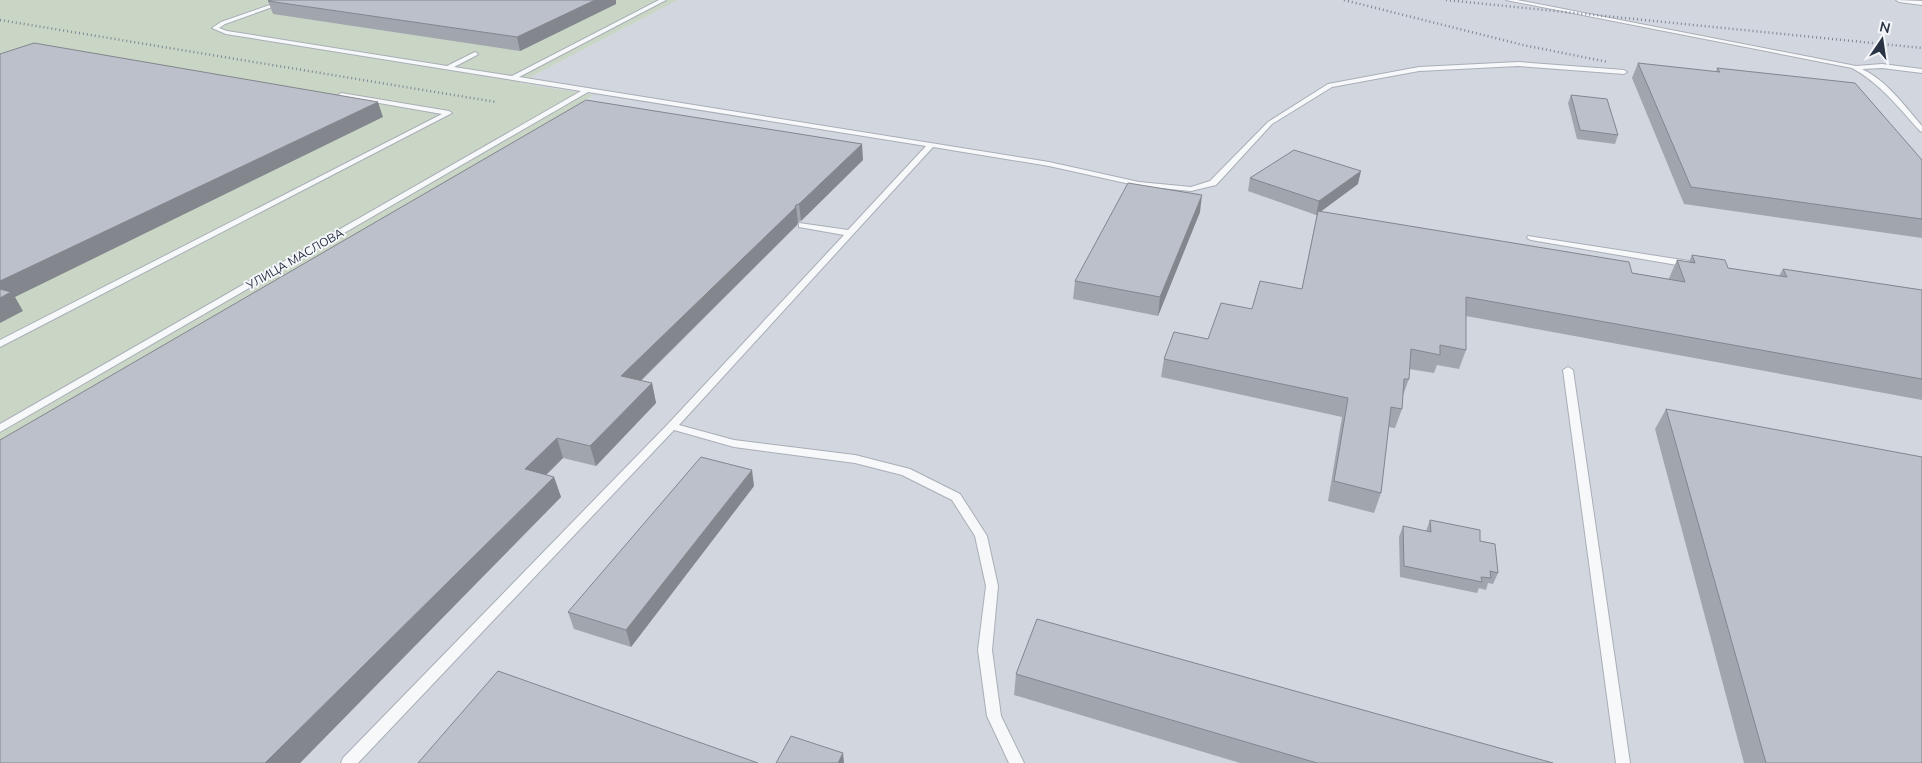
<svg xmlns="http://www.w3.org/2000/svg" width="1922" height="763" font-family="Mulish,sans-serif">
	<rect width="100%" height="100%" fill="#e4e7ec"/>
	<!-- built -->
	<polygon fill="#d2d6de" points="678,0 1922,0 1922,763 0,763 0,446 593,96 518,83"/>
	<!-- green -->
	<polygon fill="#c9d6c5" points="0,0 678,0 519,83 594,95 0,446"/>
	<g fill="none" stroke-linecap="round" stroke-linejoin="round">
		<!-- service casing -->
		<g stroke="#a9aeb7" stroke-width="2">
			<g id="service">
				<polygon points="284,0 292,0 225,24 219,28 227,31 447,66 475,52 478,54 477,55 454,67 512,76 659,0 666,0 519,77 1049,162 1139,182 1191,187 1210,181 1268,122 1328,84 1419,67 1518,62 1624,70 1627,72 1624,74 1518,66 1419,71 1332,87 1272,124 1216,185 1191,191 1139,186 1049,166 933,147 679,425 734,440 855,455 910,469 960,494 987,536 998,586 992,650 1001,716 1024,763 1009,763 987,716 978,650 986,586 975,536 952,500 902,475 855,463 734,447 674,430 358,763 341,763 343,758 668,424 844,235 799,227 799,223 848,230 926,146 588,92 0,432 0,424 581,91 226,34 212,28 221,22"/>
				<path d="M1506,0H1517L1856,66L1882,64L1922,69V73L1882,68L1862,69C1887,81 1904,105 1922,126V132L1920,131C1899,108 1880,83 1852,68Z"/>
				<polygon points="1896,0 1922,1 1922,5 1899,2"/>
				<polygon points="341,93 449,111 452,113 0,347 0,340 442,114 339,96 338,95"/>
				<polygon points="1528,236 1689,261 1693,264 1689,267 1531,240 1527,238"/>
				<polygon points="1568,367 1573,370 1630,763 1616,763 1563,370"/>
			</g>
		</g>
		<!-- service -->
		<use href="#service" fill="#f7f8fa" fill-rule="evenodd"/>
		<!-- rail -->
		<g stroke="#7d8696" stroke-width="2.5" stroke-dasharray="1 3" stroke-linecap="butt">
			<polyline points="1344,0 1523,45 1608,62"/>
			<polyline points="1446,0 1922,48"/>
			<polyline points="0,20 496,102"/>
		</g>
	</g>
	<!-- wall -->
	<g fill="#a1a5ae">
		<polygon points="272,0 616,0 616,4 520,51 273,14 268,1"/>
		<polygon points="1638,63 1716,72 1717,68 1922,160 1922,238 1684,204 1632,78"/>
		<polygon points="1571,95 1618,135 1615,144 1577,139 1568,103"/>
		<polygon points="863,160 801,221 798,222 797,225 641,381 652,383 656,403 596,466 563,458 546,475 554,477 561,497 300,763 0,763 0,440"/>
		<polygon points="1250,178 1358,184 1320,212 1632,273 1669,279 1669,278 1677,260 1689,262 1692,255 1728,268 1779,276 1783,269 1922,290 1922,400 1466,316 1466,350 1459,369 1437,365 1434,373 1409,369 1409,379 1402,398 1402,409 1395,428 1388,427 1381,493 1374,513 1328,501 1342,417 1161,377 1164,359 1208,339 1252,309 1302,289 1317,214 1316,215 1248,191"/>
		<polygon points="1200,212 1158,316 1073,299 1075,281"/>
		<polygon points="1666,409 1922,763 1744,763 1655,429"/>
		<polygon points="754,486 631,647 574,629 568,612"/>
		<polygon points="1430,520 1480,541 1498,573 1493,584 1488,583 1486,590 1479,588 1477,593 1400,577 1399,537 1403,526 1426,531"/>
		<polygon points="1016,674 1553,763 1240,763 1014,695"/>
	</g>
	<!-- shaded-wall -->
	<g fill="#83868d">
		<polygon points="595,0 616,0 616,4 520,51 517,37"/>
		<polygon points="378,102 383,117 15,297 23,311 0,323 0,281"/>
		<polygon points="862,144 863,160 801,221 799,204"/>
		<polygon points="1361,171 1358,184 1316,215 1319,201"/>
		<polygon points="1202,195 1200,212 1158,316 1160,297"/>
		<polygon points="796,205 798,222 797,225 626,395 621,376"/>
		<polygon points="652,383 656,403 596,466 590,446"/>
		<polygon points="557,438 563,458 532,489 525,469"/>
		<polygon points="752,470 754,486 631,647 626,630"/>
		<polygon points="554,477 561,497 300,763 265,763"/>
		<polygon points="843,753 844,763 838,763"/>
	</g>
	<!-- building -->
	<g fill="#bbc0ca" stroke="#83868d">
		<polygon points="272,0 595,0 517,37 268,1"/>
		<polygon points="34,43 378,102 0,281 0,54"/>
		<polygon points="1638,63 1720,72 1717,68 1855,83 1922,160 1922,219 1691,187"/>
		<polygon points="1571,95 1607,99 1618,135 1580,130"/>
		<polygon points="586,100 862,144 799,204 796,205 795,208 621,376 652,383 590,446 557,438 525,469 554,477 265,763 0,763 0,440"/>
		<polygon points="1294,150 1361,171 1319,201 1250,178"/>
		<polygon points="1128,183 1202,195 1160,297 1075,281"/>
		<polygon points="1318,211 1629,262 1632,273 1685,282 1677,260 1695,263 1692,255 1725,260 1728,268 1787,277 1783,269 1922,290 1922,379 1466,297 1466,350 1440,345 1440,355 1411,349 1409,379 1404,379 1402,409 1391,407 1381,493 1334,481 1348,398 1164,359 1174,332 1208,339 1221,303 1252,309 1260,281 1302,289"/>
		<polygon points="0,289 11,292 0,298"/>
		<polygon points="1666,409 1922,457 1922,763 1766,763"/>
		<polygon points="701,457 752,470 626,630 568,612"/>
		<polygon points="1430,520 1480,530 1480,541 1495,544 1498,573 1490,571 1491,578 1481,577 1482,582 1404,566 1403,526 1431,532"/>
		<polygon points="1037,619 1553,763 1317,763 1016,674"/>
		<polygon points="498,671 758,763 418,763"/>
		<polygon points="791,736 843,753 838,763 776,763"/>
	</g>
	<g text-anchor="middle" stroke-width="4" stroke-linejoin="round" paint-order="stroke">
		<!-- street labels -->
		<g font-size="12" fill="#2b3445" stroke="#f4f6f9">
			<text transform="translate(295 259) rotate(-30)" y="4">УЛИЦА МАСЛОВА</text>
		</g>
	</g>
	<!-- north arrow -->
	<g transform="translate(1882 40) rotate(13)" stroke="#f4f6f9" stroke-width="4" paint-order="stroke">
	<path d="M0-4L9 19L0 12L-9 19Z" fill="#2b3445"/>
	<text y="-8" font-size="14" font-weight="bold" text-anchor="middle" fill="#2b3445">N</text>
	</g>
</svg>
